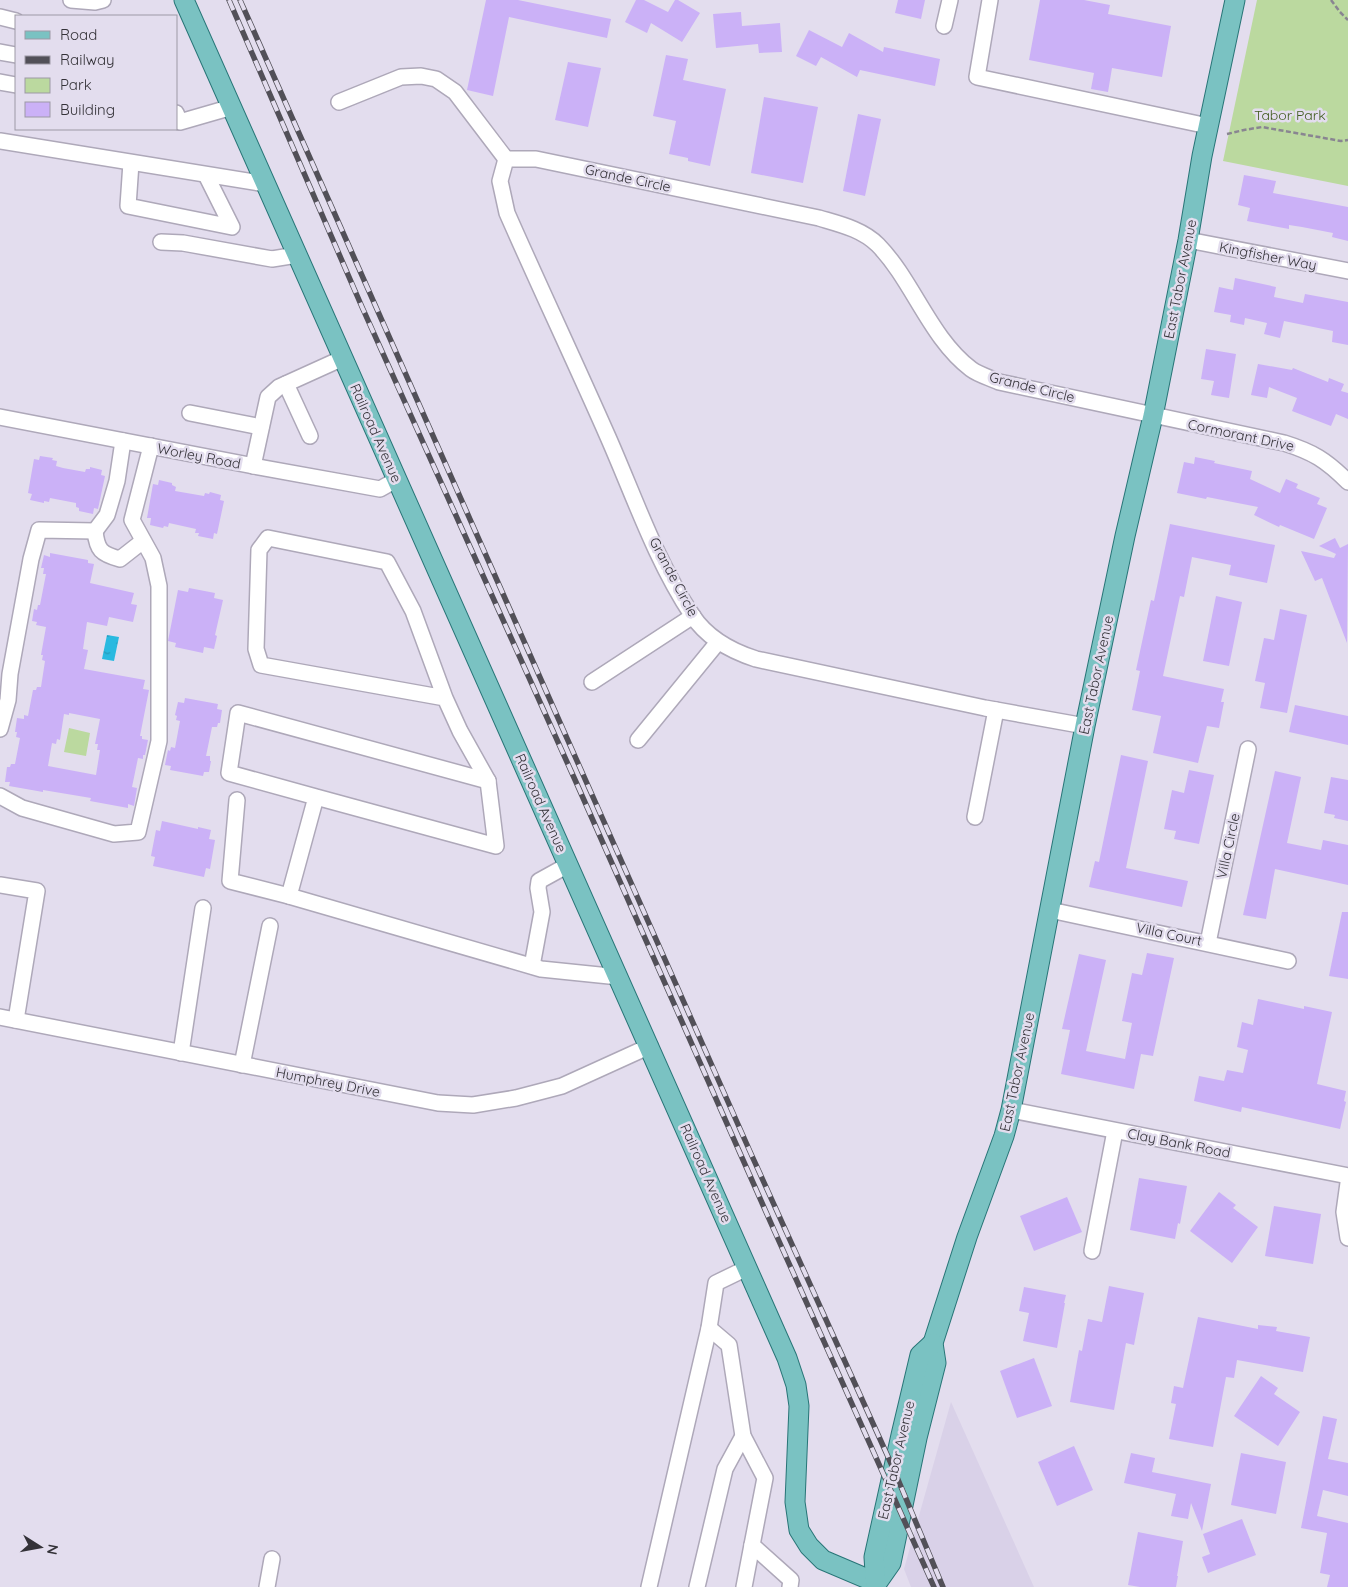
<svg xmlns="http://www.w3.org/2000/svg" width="1348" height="1587" font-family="Quicksand,sans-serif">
	<defs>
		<pattern id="water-ripples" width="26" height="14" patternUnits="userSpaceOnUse" patternTransform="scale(1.25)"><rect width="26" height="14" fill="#29b9e0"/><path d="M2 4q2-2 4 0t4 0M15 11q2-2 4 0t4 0" fill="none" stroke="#2497b7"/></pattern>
	</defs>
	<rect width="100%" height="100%" fill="#e3ddee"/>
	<!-- built -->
	<polygon fill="#d9d1e8" points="951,1402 1034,1587 911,1587 904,1569"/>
	<!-- park -->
	<g fill="#bbd99f">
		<polygon points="1257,0 1348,0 1348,186 1223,161"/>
		<polygon points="69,728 90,733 86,756 64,752"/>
	</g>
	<!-- water -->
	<polygon fill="url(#water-ripples)" points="107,635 119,637 114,661 102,659"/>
	<!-- building -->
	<g fill="#cbb1f7" fill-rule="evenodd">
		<polygon points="486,0 518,0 611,19 607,38 509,17 493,96 467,90"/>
		<polygon points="636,0 644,0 668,12 675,0 678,0 700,13 682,42 651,23 647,33 625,22"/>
		<polygon points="898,0 925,0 921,19 895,13"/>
		<polygon points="1040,0 1084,0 1110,5 1108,14 1171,26 1162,77 1112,68 1108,92 1091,89 1094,73 1029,60"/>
		<polygon points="741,12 742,26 780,23 782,52 759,53 758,44 716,48 713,14"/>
		<polygon points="809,30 842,47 849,33 883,52 884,47 940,59 935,86 860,70 857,77 821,57 816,66 796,56"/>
		<polygon points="666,55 688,59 683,80 726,89 710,166 688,161 688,158 669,154 676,121 653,116"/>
		<polygon points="568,62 601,68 588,127 555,120"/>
		<polygon points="764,97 818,107 803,183 751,173"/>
		<polygon points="858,114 881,119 865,196 843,191"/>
		<polygon points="1244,175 1276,181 1273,193 1348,207 1348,241 1332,237 1333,233 1302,227 1289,225 1289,229 1247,221 1250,208 1238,205"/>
		<polygon points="1235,278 1276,287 1274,297 1303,303 1305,294 1348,302 1348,345 1332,342 1333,331 1284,321 1280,338 1264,334 1267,323 1245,318 1244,325 1230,322 1231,315 1214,312 1219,287 1233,290"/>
		<polygon points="1206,349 1236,354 1229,398 1211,395 1214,381 1201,379"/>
		<polygon points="1258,364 1292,370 1293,368 1328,382 1329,378 1344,384 1341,391 1348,393 1348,419 1336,414 1331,426 1292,411 1297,398 1269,387 1267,398 1251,395"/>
		<polygon points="40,456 53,458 52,460 57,461 56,466 63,468 85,472 86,469 90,469 90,467 102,470 101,475 105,476 98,509 94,508 93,514 79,511 79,508 76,507 76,503 50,498 49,502 44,501 44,503 30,500 32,494 28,493 34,459 39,460"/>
		<polygon points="1195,457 1215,461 1214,463 1252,471 1250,479 1280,493 1286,479 1298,484 1296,488 1320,498 1317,504 1327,508 1314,539 1280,525 1279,527 1254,515 1258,507 1207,497 1206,499 1177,493 1184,462 1194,464"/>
		<polygon points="159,480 172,483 172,485 176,487 175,491 204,496 205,493 209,494 210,492 221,495 220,500 224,501 217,534 214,533 213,539 198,536 199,533 195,533 196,529 169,523 168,527 164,526 163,528 150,525 151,518 147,518 153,484 158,485"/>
		<polygon points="1170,524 1275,545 1267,583 1229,575 1231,565 1192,557 1184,597 1180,596 1163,676 1224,689 1221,702 1224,702 1219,728 1207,726 1198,763 1153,753 1161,716 1132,710 1140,671 1136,670 1151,600 1154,601"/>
		<polygon points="1335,538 1340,548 1348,544 1347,643 1322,578 1315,581 1301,551 1334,558 1336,554 1319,546"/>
		<path d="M50,553L88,560V563L94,564L90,583L134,593L131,604L137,605L133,622L109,617L107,626L87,622L83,649L88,650L84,669L145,680L143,689L149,690L140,736H142V739L148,740L145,755H143V759L138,758L132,787L137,788L134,806L128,804V808L90,801L91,798L43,790V792L9,786L10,782H5L7,767H10L11,764H15L20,738L16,737L17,732H15L17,718L24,719V715L28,716L33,690H36L37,687H41L45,661L42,660L43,655H41L46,627L36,625L37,622L32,621L34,609L37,610L38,605H40L46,574H43L44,568H41L44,555L50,557ZM69,713L100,719L95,744H98L97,750H100L96,775L48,766L52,743L56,744L57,739L60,740L64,714L69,715Z"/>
		<polygon points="189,588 215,593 214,598 223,600 215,635 217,636 214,649 204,647 203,653 175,647 176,643 168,641 178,590 188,592"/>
		<polygon points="1216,596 1242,602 1229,666 1203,661"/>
		<polygon points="1280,609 1307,615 1287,713 1260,708 1265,683 1255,681 1264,638 1274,640"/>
		<polygon points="185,698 218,704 217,709 222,710 220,723 218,723 217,727 212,727 206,756 210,756 210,761 211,761 209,772 204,772 203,776 170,770 171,766 165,765 168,750 170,751 171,747 175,748 180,721 176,720 177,716 175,715 178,702 184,703"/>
		<polygon points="1295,705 1348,716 1348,745 1289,732"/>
		<polygon points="1121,755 1148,761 1126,868 1188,881 1182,907 1089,887 1095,861 1099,862"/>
		<polygon points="1189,770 1214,775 1199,844 1174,839 1176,831 1164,829 1172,790 1184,793"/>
		<polygon points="1275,771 1301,777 1287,843 1321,850 1323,840 1348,845 1348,885 1275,869 1266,919 1243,915"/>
		<polygon points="1331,777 1348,780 1348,821 1334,818 1335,815 1324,813"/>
		<polygon points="162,821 198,829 198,827 211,830 209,839 215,840 210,869 206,868 204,877 153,866 155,857 151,856 156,830 160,831"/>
		<polygon points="1342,912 1348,912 1348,979 1329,976"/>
		<polygon points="1147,953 1174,958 1153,1056 1141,1054 1134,1089 1061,1074 1070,1030 1062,1029 1079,954 1106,960 1086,1051 1125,1059 1132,1023 1122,1021 1132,973 1142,975"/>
		<polygon points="1258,999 1304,1009 1304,1006 1332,1012 1317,1084 1346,1091 1344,1101 1346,1102 1340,1129 1242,1107 1241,1112 1194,1101 1199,1076 1224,1081 1227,1070 1243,1073 1248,1050 1237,1047 1242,1022 1253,1025"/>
		<polygon points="1139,1178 1187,1186 1180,1224 1178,1223 1175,1239 1130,1230"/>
		<polygon points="1219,1192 1236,1205 1233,1208 1258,1227 1232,1263 1190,1231"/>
		<polygon points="1067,1197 1082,1232 1034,1251 1020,1216"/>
		<polygon points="1274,1206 1321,1214 1313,1264 1265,1256"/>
		<polygon points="1109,1286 1144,1293 1134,1345 1126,1343 1114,1410 1070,1402 1079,1350 1082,1351 1088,1319 1102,1322"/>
		<polygon points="1024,1287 1066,1295 1064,1303 1065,1303 1057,1348 1023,1341 1029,1313 1019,1311"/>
		<polygon points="1198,1317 1258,1329 1258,1325 1277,1327 1276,1331 1310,1337 1303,1372 1237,1360 1234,1378 1226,1377 1213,1447 1169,1439 1176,1404 1171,1403 1174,1386 1183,1388"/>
		<polygon points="1034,1358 1052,1406 1017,1418 1000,1371"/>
		<polygon points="1261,1376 1278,1388 1274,1394 1300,1412 1278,1446 1234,1416"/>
		<polygon points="1323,1416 1337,1419 1328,1459 1348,1463 1348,1496 1323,1490 1317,1516 1348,1523 1348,1587 1327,1587 1330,1575 1320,1573 1327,1533 1301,1528"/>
		<polygon points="1074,1446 1093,1490 1057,1506 1038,1462"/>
		<polygon points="1131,1453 1155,1458 1152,1472 1211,1484 1202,1531 1191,1503 1188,1519 1171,1516 1176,1494 1124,1483"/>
		<polygon points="1241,1453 1286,1462 1276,1514 1231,1505"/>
		<polygon points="1242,1519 1256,1555 1208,1573 1202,1557 1210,1554 1203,1534"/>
		<polygon points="1138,1532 1183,1541 1177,1576 1178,1576 1176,1587 1140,1587 1128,1585"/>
	</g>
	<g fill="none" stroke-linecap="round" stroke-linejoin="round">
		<!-- minor casing -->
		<g stroke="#aea8b9" stroke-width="18">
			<g id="minor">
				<polyline points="71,0 95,2 103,0"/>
				<polyline points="990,0 977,77 1208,126"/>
				<polyline points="0,17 16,21"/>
				<polyline points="944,26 950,0"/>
				<polyline points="0,52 16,55"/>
				<polyline points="0,82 16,85"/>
				<polyline points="339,102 401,77 421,76 436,79 455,92 506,159"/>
				<polyline points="176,113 180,122 232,107"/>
				<polyline points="0,141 266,184"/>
				<polyline points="131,163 128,206 232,227 206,175"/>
				<polyline points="1188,240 1348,271"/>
				<polyline points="161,242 183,243 272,259 297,255"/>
				<polyline points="286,384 310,436"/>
				<polyline points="190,413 261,427"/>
				<polyline points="0,417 264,468 380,489 396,480"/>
				<polyline points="253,466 268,397 279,387 343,358"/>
				<path d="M95,531C97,550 101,554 120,559L143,541"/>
				<polyline points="592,682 693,616"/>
				<polyline points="445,698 413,611 387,562 268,538 259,550 256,649 261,665 445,698 460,731 488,781"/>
				<path d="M1085,726L985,708L756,659C731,651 707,638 692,615C656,561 634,496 608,437C575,362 540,288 507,213L500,181L506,159H536L819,218C839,224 862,229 878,245C913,281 930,338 971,369C979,375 991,378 999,382L1284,443C1313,452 1326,460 1348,482"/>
				<polyline points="0,729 8,700 10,674 31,559 39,530 95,531 107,515 117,481 123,441"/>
				<polyline points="638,740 718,642"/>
				<polyline points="0,796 22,808 114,834 138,832 159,741 159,586 153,558 132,520 151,446"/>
				<polyline points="316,797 496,846 488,781 238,713 229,773 316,797 289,896 541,969 619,977"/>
				<polyline points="237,800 230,881 289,896"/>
				<polyline points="975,817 996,710"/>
				<polyline points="0,885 37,891 16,1020"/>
				<polyline points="1050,910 1288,961"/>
				<polyline points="1208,943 1248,749"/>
				<polyline points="532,966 542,912 538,888 539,881 568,865"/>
				<polyline points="0,1017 438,1103 473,1105 516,1098 562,1086 650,1046"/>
				<polyline points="181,1053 203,908"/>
				<polyline points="242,1065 270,926"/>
				<polyline points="1011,1110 1348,1176"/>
				<polyline points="1348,1183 1344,1212 1348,1238"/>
				<polyline points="1092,1251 1115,1131"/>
				<polyline points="709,1328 729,1345 743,1436 765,1478 752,1545 791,1580 790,1587"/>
				<polyline points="267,1587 272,1559"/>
				<polyline points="649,1587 709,1328 716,1283 747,1268"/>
				<polyline points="697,1587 725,1469 743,1436"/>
				<polyline points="744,1587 752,1545"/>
			</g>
		</g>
		<!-- major casing -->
		<g stroke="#287577" stroke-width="21">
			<g id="major">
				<polyline points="184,0 787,1358 796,1385 799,1406 795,1502 799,1530 809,1546 823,1560 877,1583"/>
				<polyline points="877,1583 891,1563 917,1438 936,1363 933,1343 967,1237 1004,1136 1011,1110 1085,726 1125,536 1153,416 1188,240 1202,156 1235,0"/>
				<polyline points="876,1587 874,1557 901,1435 920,1355 933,1343"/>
			</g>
		</g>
		<!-- path -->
		<g stroke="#898591" stroke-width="2.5" stroke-dasharray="5 2.5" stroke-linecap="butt">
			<polyline points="1331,0 1340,12 1348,20"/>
			<polyline points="1227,134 1244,130 1262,127 1341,141 1348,140"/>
		</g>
		<!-- minor -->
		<use href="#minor" stroke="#fff" stroke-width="15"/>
		<!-- major -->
		<use href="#major" stroke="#7ac2c2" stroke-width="19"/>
		<!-- rail casing -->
		<g stroke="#525058" stroke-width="5.5">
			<g id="rail">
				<polyline points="229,0 362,307 576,782 774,1230 934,1587"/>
				<polyline points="240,0 752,1156 894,1470 943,1587"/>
			</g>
		</g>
		<!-- rail -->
		<use href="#rail" stroke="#e3ddee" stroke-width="4" stroke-dasharray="11" stroke-linecap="butt"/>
	</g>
	<g text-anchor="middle" stroke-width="5" stroke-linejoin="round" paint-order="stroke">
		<!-- park labels -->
		<g font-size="14" fill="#415c1f" stroke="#e3ddee">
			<text x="1290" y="120">Tabor Park</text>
		</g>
		<!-- street labels -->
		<g font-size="14" fill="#343238" stroke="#e3ddee">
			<text transform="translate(628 178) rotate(12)" y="5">Grande Circle</text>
			<text transform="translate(1268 256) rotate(11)" y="5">Kingfisher Way</text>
			<text transform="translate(1180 279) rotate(-79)" y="5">East Tabor Avenue</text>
			<text transform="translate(1032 387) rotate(14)" y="5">Grande Circle</text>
			<text transform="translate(376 433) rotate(66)" y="5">Railroad Avenue</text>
			<text transform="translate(1241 435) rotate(12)" y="5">Cormorant Drive</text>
			<text transform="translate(199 456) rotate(11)" y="5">Worley Road</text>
			<text transform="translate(674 577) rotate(62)" y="5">Grande Circle</text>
			<text transform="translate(1096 675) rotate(-78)" y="5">East Tabor Avenue</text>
			<text transform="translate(541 803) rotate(66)" y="5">Railroad Avenue</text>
			<text transform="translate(1228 846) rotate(-78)" y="5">Villa Circle</text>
			<text transform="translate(1169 934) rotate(12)" y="5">Villa Court</text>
			<text transform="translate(1017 1072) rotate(-78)" y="5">East Tabor Avenue</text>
			<text transform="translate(328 1082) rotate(11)" y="5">Humphrey Drive</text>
			<text transform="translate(1179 1143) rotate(11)" y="5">Clay Bank Road</text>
			<text transform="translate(706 1173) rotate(66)" y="5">Railroad Avenue</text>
			<text transform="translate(896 1460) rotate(-77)" y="5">East Tabor Avenue</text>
		</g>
	</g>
	<!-- legend -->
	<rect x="15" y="15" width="162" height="115" fill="#e3ddee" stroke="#9d99a5"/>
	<rect x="25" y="31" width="25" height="8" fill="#7ac2c2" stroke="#9d99a5"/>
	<text x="60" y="40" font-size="15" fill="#343238">Road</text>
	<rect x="25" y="56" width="25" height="8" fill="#525058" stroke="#9d99a5"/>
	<text x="60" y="65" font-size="15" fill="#343238">Railway</text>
	<rect x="25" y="78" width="25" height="15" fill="#bbd99f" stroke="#9d99a5"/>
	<text x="60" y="90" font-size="15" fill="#343238">Park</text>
	<rect x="25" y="102" width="25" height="15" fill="#cbb1f7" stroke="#9d99a5"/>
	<text x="60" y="115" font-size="15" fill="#343238">Building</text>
	<!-- north arrow -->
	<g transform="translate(40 1547) rotate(101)" stroke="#e3ddee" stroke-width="4" paint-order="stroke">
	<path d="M0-4L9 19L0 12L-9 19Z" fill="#343238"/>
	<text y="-8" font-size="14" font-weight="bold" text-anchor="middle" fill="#343238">N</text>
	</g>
</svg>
